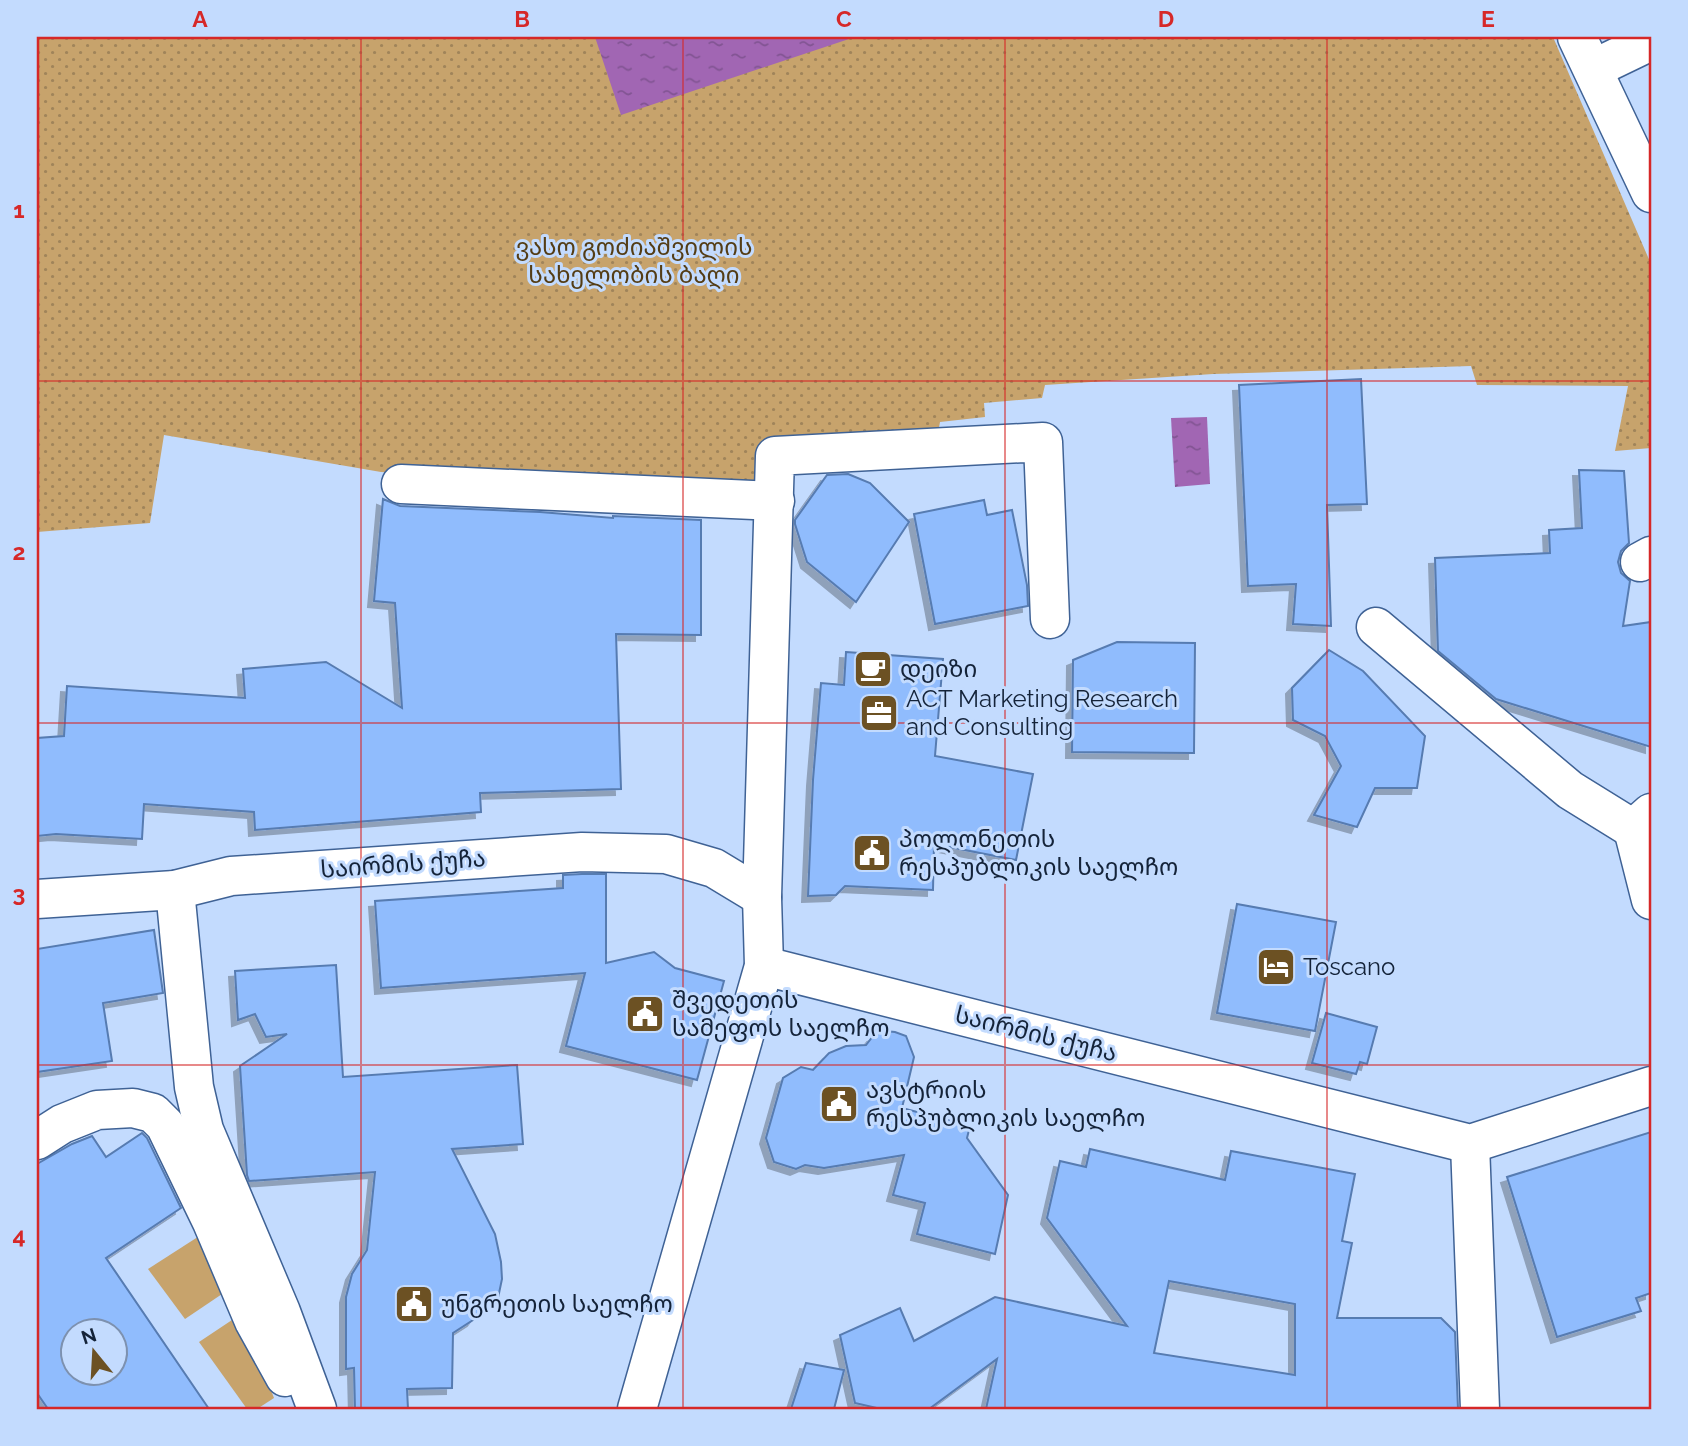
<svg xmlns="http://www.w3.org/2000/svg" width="1688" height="1446" font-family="Raleway,'Noto Sans Georgian',sans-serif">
	<defs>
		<pattern id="park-dots" width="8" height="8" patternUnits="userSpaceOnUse" patternTransform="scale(1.75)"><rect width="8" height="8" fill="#c7a36c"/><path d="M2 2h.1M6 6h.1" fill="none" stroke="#a0845a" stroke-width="1.8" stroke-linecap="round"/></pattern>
		<pattern id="water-ripples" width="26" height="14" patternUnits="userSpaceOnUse" patternTransform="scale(1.75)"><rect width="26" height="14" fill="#a166b3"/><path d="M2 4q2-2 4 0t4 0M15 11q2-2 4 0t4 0" fill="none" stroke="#825493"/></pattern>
		<filter id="shadow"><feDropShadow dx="-6" dy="6" stdDeviation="0" flood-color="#0004"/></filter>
	</defs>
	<rect width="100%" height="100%" fill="#c3dbfe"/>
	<!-- grass -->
	<g fill="#c7a36c">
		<polygon points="204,1233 228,1290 185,1319 148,1269"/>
		<polygon points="241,1314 274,1398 257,1409 247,1409 199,1342"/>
	</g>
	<!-- park -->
	<polygon fill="url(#park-dots)" points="37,37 1553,37 1651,264 1651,448 1615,451 1628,386 1477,385 1471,366 1213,374 1045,385 1042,398 984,403 985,417 940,422 936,443 758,449 757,491 381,472 164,435 150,523 37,532"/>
	<!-- water -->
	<g fill="url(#water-ripples)">
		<polygon points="595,37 855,37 621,115"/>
		<polygon points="1207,417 1210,484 1175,487 1171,418"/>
	</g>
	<!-- building -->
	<g fill="#90bcfd" stroke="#577bb1" stroke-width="2" fill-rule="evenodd" filter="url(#shadow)">
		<polygon points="1361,379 1367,504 1327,505 1331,626 1293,624 1296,584 1248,586 1239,385"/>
		<polygon points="1579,470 1624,471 1629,543 1621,551 1618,562 1621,573 1630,581 1623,626 1651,622 1651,747 1496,699 1438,651 1435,558 1550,553 1549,530 1582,528"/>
		<polygon points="848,474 870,483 909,522 856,602 807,562 795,524 795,520 827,475"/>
		<polygon points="383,499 400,506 540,512 613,518 613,516 701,520 701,635 616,634 621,789 480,793 481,812 255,830 254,812 144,804 142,839 56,834 37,836 37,738 64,736 67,686 245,698 243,669 326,662 402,708 395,603 374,601"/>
		<polygon points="984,500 987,515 1012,510 1027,585 1028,606 935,624 914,514"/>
		<polygon points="1117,642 1195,643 1194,753 1072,752 1073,660"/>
		<polygon points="1329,650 1363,671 1425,736 1417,788 1375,788 1357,827 1314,815 1341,766 1325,736 1293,720 1292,688"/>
		<polygon points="846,652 943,659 935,756 1033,774 1016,860 934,844 933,890 845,886 836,895 808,896 813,780 821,683 844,685"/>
		<polygon points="582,874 606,874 606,963 654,952 675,968 724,981 697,1080 566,1046 585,973 381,988 375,901 563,888 563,875"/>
		<polygon points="1237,904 1336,922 1315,1031 1217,1013"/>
		<polygon points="154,930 163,993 103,1003 112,1061 37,1072 37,949"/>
		<polygon points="336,965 343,1077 517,1065 523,1144 452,1149 495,1234 501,1262 502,1279 498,1298 489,1299 473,1320 453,1333 452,1388 407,1389 408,1409 355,1409 354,1368 346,1369 346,1297 352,1274 367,1250 375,1172 249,1181 247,1175 240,1066 287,1034 266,1037 255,1014 238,1020 235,971"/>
		<polygon points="1326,1013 1377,1027 1367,1064 1360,1062 1356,1074 1312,1063"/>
		<polygon points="885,1031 895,1032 906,1036 914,1057 902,1108 970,1126 967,1138 1008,1195 995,1254 917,1234 925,1203 893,1195 904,1155 824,1168 805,1165 796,1169 774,1162 766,1138 783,1078 801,1067 813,1070 829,1053 846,1046 866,1045 873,1036"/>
		<polygon points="1651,1132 1651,1293 1636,1298 1641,1311 1557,1337 1507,1177"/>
		<path d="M142,1133L147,1138L181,1208L106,1258L209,1409H48L37,1393V1164L72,1144L92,1136L106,1157ZM74,1331H116V1373H74Z"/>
		<path d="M1090,1149L1225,1180L1231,1151L1355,1174L1342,1241L1352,1243L1337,1318H1441L1455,1332L1458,1409H986L997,1359L929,1409H881L855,1403L840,1335L900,1308L914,1341L995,1297L1127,1326L1047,1218L1060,1161L1086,1167ZM1169,1281L1295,1304V1375L1154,1353Z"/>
		<polygon points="806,1363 844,1370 834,1409 791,1409"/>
	</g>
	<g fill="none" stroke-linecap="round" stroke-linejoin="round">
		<!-- minor casing -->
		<g stroke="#3f6295" stroke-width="41">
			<g id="minor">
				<polyline points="1577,37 1651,193"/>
				<polyline points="1593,69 1651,41"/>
				<polyline points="401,484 775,501"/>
				<polyline points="1640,562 1651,556"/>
				<polyline points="1376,627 1570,790 1633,829"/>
				<polyline points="1651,813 1633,829 1651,900"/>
				<polyline points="175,890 194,1087 204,1130 281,1312 317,1409"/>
				<polyline points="37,899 175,890 231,876 582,852 666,854 714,868 762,897"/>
				<polyline points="764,966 1470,1144 1651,1086"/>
				<polyline points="37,1140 62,1124 97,1110 133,1108 153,1113 165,1125 212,1222 254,1321 285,1377"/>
				<polyline points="1470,1144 1480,1409"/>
				<polyline points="637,1409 764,966 762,897 775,456 1043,442 1050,619"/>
			</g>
		</g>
		<!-- minor -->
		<use href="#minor" stroke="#fff" stroke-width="38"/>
	</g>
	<!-- grid -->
	<path fill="none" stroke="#d62828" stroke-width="2" stroke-opacity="0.55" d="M361,37V1409M683,37V1409M1005,37V1409M1327,37V1409M37,381H1651M37,723H1651M37,1065H1651"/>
	<!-- icons -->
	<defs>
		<g id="cafe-square" transform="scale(2.0125)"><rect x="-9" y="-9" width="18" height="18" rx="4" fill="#6c5123" stroke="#c3dbfe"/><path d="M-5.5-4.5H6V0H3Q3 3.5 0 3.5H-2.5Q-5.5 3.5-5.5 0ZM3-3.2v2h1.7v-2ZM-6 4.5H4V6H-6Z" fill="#fff"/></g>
		<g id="office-square" transform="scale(2.0125)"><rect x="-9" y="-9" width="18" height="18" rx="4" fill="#6c5123" stroke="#c3dbfe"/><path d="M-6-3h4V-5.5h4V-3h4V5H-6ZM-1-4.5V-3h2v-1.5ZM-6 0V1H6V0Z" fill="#fff"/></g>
		<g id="civic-square" transform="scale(2.0125)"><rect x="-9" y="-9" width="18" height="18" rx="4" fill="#6c5123" stroke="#c3dbfe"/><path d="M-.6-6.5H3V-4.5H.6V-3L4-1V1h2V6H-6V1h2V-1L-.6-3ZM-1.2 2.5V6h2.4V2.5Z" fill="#fff"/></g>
		<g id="hotel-square" transform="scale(2.0125)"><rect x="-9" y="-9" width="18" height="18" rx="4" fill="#6c5123" stroke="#c3dbfe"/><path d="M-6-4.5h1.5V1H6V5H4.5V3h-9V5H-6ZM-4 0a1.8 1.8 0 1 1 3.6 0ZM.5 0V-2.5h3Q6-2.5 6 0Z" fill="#fff"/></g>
	</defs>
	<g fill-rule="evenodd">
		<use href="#cafe-square" x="873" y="669"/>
		<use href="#office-square" x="879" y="713"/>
		<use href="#civic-square" x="872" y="853"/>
		<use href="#hotel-square" x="1276" y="967"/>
		<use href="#civic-square" x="645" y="1014"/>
		<use href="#civic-square" x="839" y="1104"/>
		<use href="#civic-square" x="414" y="1304"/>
	</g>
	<g text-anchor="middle" stroke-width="6" stroke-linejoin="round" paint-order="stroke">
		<!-- park labels -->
		<g font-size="24" fill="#543d15" stroke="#c3dbfe">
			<text x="634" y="255">ვასო გოძიაშვილის<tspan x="634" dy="28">სახელობის ბაღი</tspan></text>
		</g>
		<!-- poi labels -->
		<g font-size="24" fill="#142339" stroke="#c3dbfe" text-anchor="start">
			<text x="900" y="677">დეიზი</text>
			<text x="906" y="707">ACT Marketing Research<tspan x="906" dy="28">and Consulting</tspan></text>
			<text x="899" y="847">პოლონეთის<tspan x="899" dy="28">რესპუბლიკის საელჩო</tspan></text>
			<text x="1303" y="975">Toscano</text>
			<text x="672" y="1008">შვედეთის<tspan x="672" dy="28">სამეფოს საელჩო</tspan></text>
			<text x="866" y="1098">ავსტრიის<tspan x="866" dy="28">რესპუბლიკის საელჩო</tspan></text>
			<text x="441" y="1312">უნგრეთის საელჩო</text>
		</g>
		<!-- street labels -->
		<g font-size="24" fill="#142339" stroke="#c3dbfe">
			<text transform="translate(403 864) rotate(-4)" y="8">საირმის ქუჩა</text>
			<text transform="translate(1036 1034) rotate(14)" y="8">საირმის ქუჩა</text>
		</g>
	</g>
	<!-- border -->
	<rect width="1688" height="1446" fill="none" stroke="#c3dbfe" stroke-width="77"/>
	<!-- north arrow -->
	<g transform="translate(94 1352) rotate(342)"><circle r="33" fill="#c3dbfe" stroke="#7d91af" stroke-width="2"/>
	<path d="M0-5L12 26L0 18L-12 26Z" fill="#6c5123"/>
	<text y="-10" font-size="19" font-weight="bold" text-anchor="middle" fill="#142339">N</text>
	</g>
	<rect x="38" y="38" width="1612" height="1370" fill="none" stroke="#d62828" stroke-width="2.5"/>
	<g font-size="23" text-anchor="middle" font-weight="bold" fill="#d62828">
		<text x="200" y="27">A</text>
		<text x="522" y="27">B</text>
		<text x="844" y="27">C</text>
		<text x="1166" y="27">D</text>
		<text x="1488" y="27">E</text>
		<text x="19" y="218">1</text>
		<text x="19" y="560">2</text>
		<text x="19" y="902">3</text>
		<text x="19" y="1244">4</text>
	</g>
</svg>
